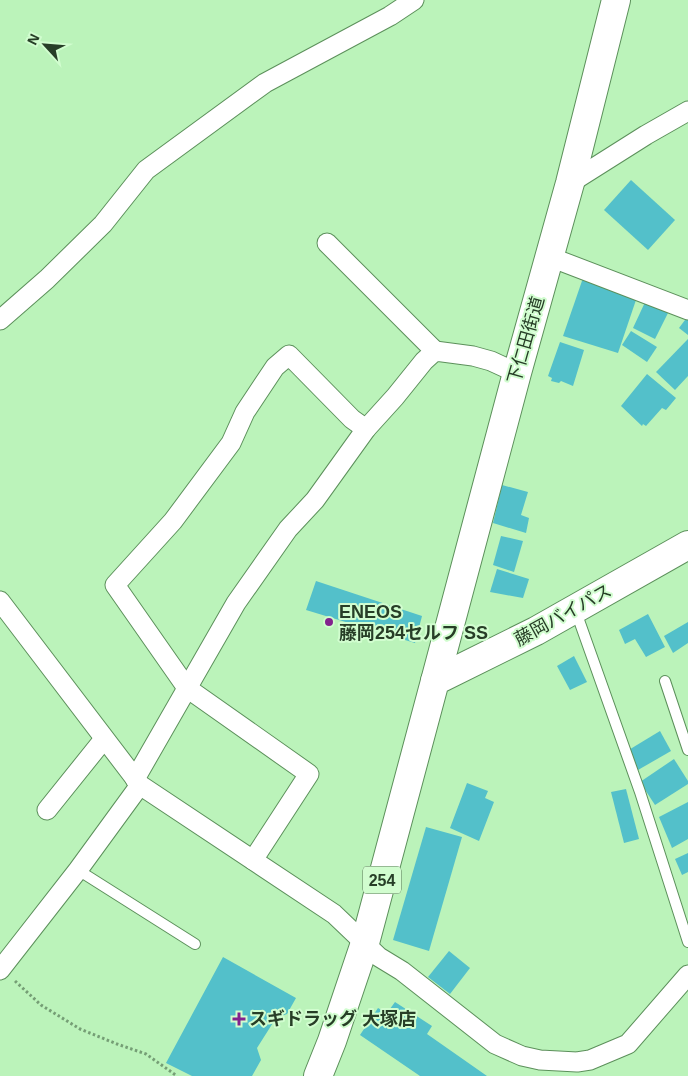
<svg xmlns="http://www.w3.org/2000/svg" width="688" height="1076" font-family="Arial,'Noto Sans JP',sans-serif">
	<rect width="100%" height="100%" fill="#bbf3ba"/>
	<!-- building -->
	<g fill="#53c0ca">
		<polygon points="631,180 675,220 648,250 604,210"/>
		<polygon points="583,278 637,297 618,353 563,336"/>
		<polygon points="647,298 670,309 655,339 633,328"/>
		<polygon points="688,316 688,335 679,328"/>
		<polygon points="631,331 657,347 647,362 622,345"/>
		<polygon points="688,339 688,376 675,390 656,372"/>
		<polygon points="560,342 584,350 573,386 561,381 559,383 551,381 552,378 548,376"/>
		<polygon points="647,374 676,398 666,410 662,408 646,426 643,424 642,426 621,406"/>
		<polygon points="502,485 528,492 521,515 529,518 526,533 493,523"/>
		<polygon points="501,536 523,541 514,572 493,565"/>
		<polygon points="497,569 529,579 523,598 490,592"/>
		<polygon points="316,581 422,616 415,643 306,610"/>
		<polygon points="648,614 665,647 646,657 635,639 625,644 619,630"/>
		<polygon points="688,622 688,643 673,653 664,636"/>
		<polygon points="574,656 587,682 570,690 557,666"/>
		<polygon points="660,731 671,751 638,770 627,751"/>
		<polygon points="674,759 688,781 688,784 655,805 640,782"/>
		<polygon points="467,783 488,791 485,798 494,802 479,841 450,828"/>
		<polygon points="626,789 639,839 624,843 611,792"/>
		<polygon points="688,802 688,839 672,848 659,817"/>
		<polygon points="426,827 462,837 429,951 393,940"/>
		<polygon points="688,853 688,872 682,875 675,859"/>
		<polygon points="449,951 470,968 450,994 428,977"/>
		<polygon points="223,957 296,998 287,1014 276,1018 257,1048 261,1060 252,1076 192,1076 166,1063"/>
		<polygon points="395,1002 432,1026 427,1034 487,1076 420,1076 360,1035 378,1008 387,1013"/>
	</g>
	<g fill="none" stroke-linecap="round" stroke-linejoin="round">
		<!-- lane casing -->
		<g stroke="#5c905b" stroke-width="12">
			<g id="lane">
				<polyline points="575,609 640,792 688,942"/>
				<polyline points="665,681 688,750"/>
				<polyline points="78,870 195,944"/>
			</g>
		</g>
		<!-- street casing -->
		<g stroke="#5c905b" stroke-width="21">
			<g id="street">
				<polyline points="570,183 646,135 688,111"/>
				<polyline points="327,243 435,351"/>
				<polyline points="550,257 688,310"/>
				<polyline points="0,320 47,279 103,224 146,170 265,83 390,16 414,0"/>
				<polyline points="0,601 140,785 334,914 379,957 402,971 495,1044 522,1056 540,1060 577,1062 590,1060 628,1044 688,975"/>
				<polyline points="135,779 236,603 288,529 315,500 366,429 395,397 424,361 435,351 473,356 491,361 517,373"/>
				<polyline points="47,810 104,739"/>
				<polyline points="253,860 309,774 187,688 115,585 173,521 231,443 245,412 275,367 289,355 352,419 366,429"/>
				<polyline points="0,970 78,870 140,785"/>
			</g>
		</g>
		<!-- secondary casing -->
		<g stroke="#5c905b" stroke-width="30">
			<polyline id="secondary" points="435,681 517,373 570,183 616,0"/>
		</g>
		<!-- highway casing -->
		<g stroke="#5c905b" stroke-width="30">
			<polyline id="highway" points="318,1076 332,1041 365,943 435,681 536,631 688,545"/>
		</g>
		<!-- path -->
		<polyline stroke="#759e75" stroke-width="3" stroke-dasharray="2.5 2.5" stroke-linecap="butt" points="15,981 41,1005 80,1029 117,1044 146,1054 177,1076"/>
		<!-- lane -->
		<use href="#lane" stroke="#fff" stroke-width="10"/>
		<!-- street -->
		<use href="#street" stroke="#fff" stroke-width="19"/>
		<!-- secondary -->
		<use href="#secondary" stroke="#fff" stroke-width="28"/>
		<!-- highway -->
		<use href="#highway" stroke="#fff" stroke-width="28"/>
	</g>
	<!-- markers -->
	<g fill="#83228d" stroke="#d1fdcf" stroke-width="2">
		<circle cx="329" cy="622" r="5"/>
		<path d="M236.5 1011.5h5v5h5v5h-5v5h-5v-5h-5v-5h5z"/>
	</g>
	<g text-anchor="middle" stroke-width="4" stroke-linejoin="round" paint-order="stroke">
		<!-- shield labels -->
		<rect fill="#d1fdcf" stroke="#5a7759" stroke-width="1" x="363" y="866.5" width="38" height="27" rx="4"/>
		<g font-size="16" font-weight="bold" fill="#273e27">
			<text x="382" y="886">254</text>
		</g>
		<!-- street labels -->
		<g font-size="18" fill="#273e27" stroke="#d1fdcf">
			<text transform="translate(526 340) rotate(-74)" y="6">下仁田街道</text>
			<text transform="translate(563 615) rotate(-29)" y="6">藤岡バイパス</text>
		</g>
		<!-- poi labels -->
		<g font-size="18" font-weight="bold" fill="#273e27" stroke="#d1fdcf" text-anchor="start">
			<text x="339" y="618">ENEOS<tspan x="339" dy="21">藤岡254セルフ SS</tspan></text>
			<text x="249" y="1025">スギドラッグ 大塚店</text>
		</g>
	</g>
	<!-- north arrow -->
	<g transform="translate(45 45) rotate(296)" stroke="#d1fdcf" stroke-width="4" paint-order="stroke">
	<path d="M0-4L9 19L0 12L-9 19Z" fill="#273e27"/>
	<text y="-8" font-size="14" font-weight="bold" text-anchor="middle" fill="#273e27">N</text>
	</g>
</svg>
